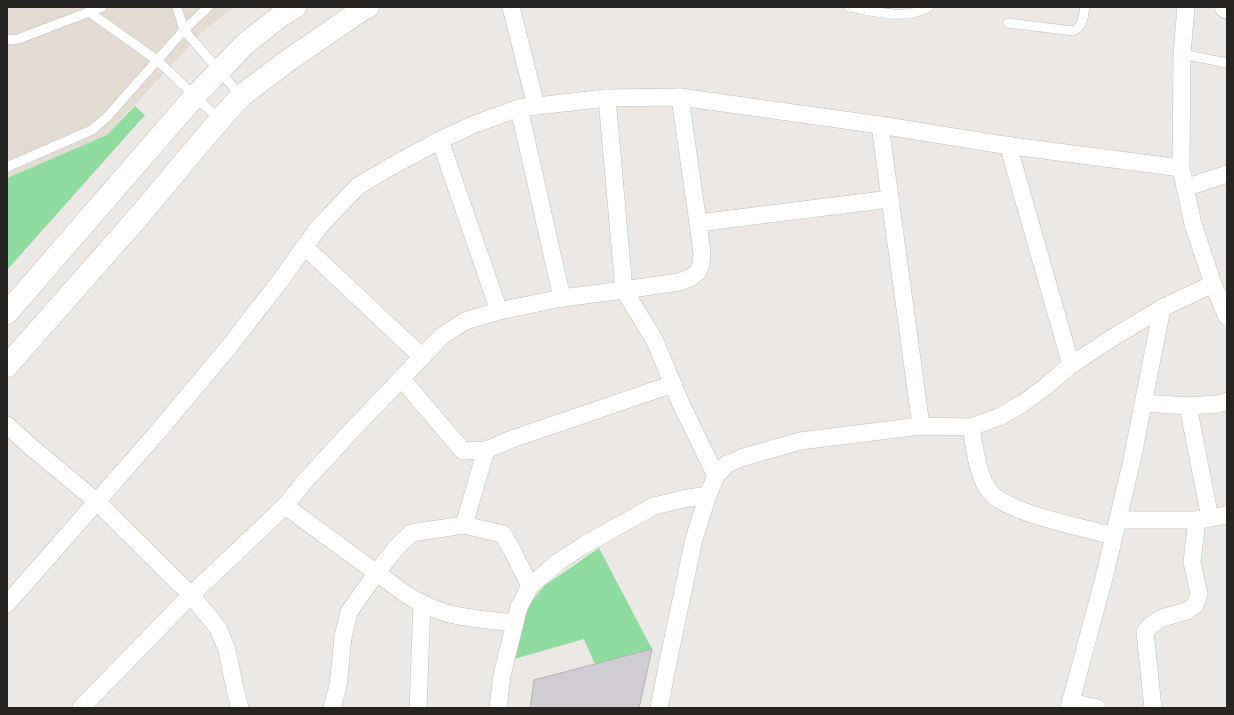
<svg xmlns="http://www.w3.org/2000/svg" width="1234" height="715" font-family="'DejaVu Sans',sans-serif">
	<rect width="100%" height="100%" fill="#ebe8e5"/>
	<!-- built -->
	<polygon fill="#e2dbd1" points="7,7 232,7 233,8 203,31 107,135 7,178"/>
	<!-- green -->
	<g fill="#90dba0">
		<polygon points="135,106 145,115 7,270 7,178 107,135"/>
		<polygon points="599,548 652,649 595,664 584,639 514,659 527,607 544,586"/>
	</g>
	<!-- building -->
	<polygon fill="#cfcdd1" stroke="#b4b2b6" points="652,649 639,708 530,708 534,680"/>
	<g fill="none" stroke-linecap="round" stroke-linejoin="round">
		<!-- service casing -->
		<g stroke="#c2c0bc" stroke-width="10">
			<g id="service">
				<polyline points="177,7 184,30 241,96"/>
				<path d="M849,7C875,11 904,21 929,7"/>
				<polyline points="89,12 157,60 220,120"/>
				<path d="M1008,23L1073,31C1084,26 1083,17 1085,7"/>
				<polyline points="7,39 12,40 18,39 102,7"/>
				<polyline points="1182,54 1227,63"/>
				<polyline points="7,167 92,130 107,117 184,30 208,7"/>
			</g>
		</g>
		<!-- minor casing -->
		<g stroke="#c2c0bc" stroke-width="18">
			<g id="minor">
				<polyline points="511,7 536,106"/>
				<polyline points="1186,7 1182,54 1181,168 1193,224 1213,284 1227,317"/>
				<polyline points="607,98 624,290 679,282 690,278 698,272 701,264 702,253 698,223 680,97"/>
				<polyline points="519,108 562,298"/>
				<polyline points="880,125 921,426"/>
				<polyline points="440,140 499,311"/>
				<polyline points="1008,145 1071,365"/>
				<polyline points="1185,188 1227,174"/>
				<polyline points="698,223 890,199"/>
				<polyline points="305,247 422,357"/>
				<polyline points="401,378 463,451 486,450 512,439 673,384"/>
				<polyline points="1143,403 1188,406"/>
				<polyline points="7,425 31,447 96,501 191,595 218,628 227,650 235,689 240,708"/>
				<path d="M971,427C974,446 978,478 990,492C1009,514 1085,528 1114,536"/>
				<path d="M285,506L407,595C420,603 434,610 450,614C471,619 493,621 515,623"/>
				<polyline points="1210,518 1188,406 1218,404 1227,401"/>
				<polyline points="1118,520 1197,520 1227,515"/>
				<polyline points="464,525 486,450"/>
				<polyline points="7,604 156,434 228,348 280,281 319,227 358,186 392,166 440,140 475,124 519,108 607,98 680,97 880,125 997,144 1181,168"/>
				<polyline points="1071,702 1097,708"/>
				<polyline points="81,708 191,595 285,506 305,481 354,428 442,336 465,321 499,311 562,298 624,290 655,341 681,404 716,476"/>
				<polyline points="332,708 338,686 343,637 349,612 377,572 396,548 411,533 464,525 503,534 513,552 530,586"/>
				<polyline points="418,708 422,604"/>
				<polyline points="498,708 502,675 519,607 530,586 558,562 584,545 654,506 683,499 708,495"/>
				<polyline points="659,708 668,662 694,539 708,495 716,476 727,464 744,457 800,441 921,426 971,427 999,417 1022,404 1045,387 1071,365 1112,338 1162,308 1213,284"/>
				<polyline points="1069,708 1104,578 1132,460 1162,308"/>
				<polyline points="1153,708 1145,632 1151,625 1162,618 1187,611 1195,605 1199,594 1192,562 1197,520"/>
			</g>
		</g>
		<!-- primary casing -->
		<g stroke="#c2c0bc" stroke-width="23">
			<g id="primary">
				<polyline points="1226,7 1227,7"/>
				<polyline points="7,313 195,96 244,45 279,17 295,7"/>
				<polyline points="7,366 140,215 211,130 241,96 286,62 360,11 368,7"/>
			</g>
		</g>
		<!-- service -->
		<use href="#service" stroke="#fff" stroke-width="9"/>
		<!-- minor -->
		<use href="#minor" stroke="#fff" stroke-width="17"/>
		<!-- primary -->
		<use href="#primary" stroke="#fff" stroke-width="22"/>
	</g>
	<!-- border -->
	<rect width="1234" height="715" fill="none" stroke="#252423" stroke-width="16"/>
</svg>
